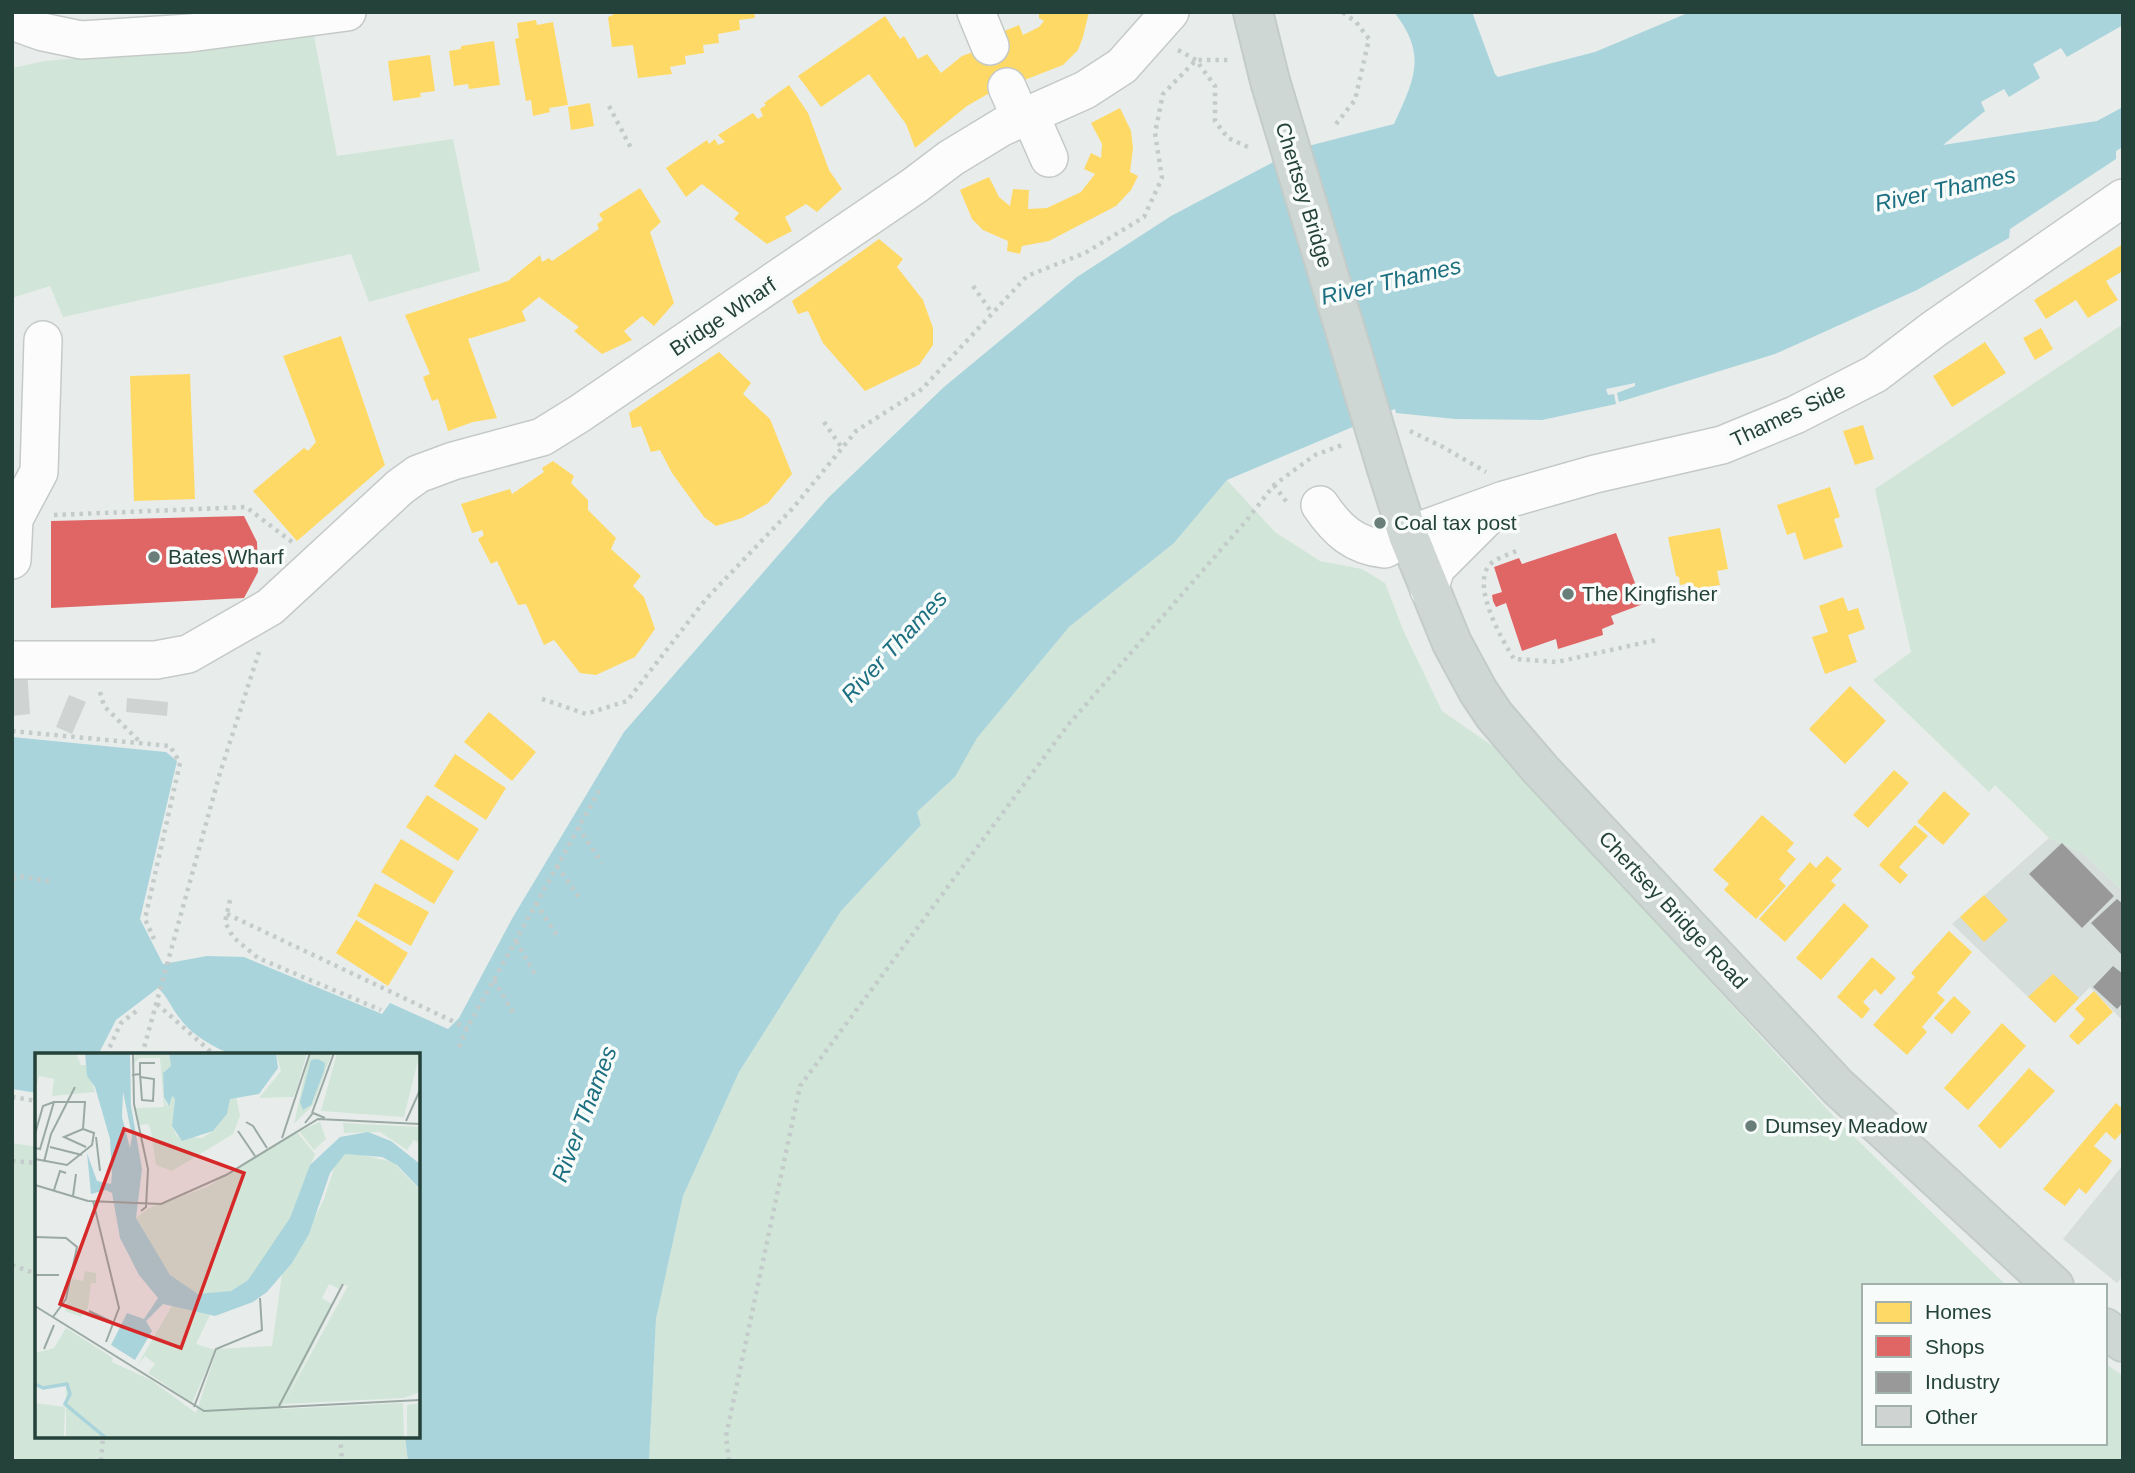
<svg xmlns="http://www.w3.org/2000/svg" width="2135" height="1473" font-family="Helvetica,sans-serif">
	<rect width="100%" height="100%" fill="#e8edeb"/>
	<!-- built -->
	<g fill="#d6dedb">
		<polygon points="2049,838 2083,853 2123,891 2123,1021 2090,987 2055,1023 1952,924"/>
		<polygon points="2123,1165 2123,1276 2117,1283 2063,1239"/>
	</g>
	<!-- green -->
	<g fill="#d1e6d8">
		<polygon points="314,36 337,156 453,139 480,271 369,302 351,254 63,317 50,286 12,298 12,68 45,61"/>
		<polygon points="2123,324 2123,891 2083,853 2049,838 1995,785 1989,792 1873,680 1911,652 1875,489"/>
		<polygon points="1227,480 1275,532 1320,561 1362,569 1385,583 1404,632 1442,711 1497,749 1837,1120 2007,1286 1864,1286 1864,1443 2105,1443 2105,1363 2123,1376 2123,1461 649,1461 656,1319 683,1196 739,1072 841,911 921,825 917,812 955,777 977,738 1069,627 1174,543"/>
		<polygon points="12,1143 37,1147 37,1436 405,1436 408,1461 12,1461"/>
	</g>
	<!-- water -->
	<path fill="#a9d4db" d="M1394,12H1472L1495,74L1498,77L1595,52L1690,12H2123V25L2067,57L2061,48L2033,64L2040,78L2009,97L2004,89L1981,102L1985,111L1943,145L2097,121L2123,107V147L2116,151V159L2010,229L2009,238L1917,290L1775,354L1619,402L1617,393L1635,386V383L1606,389L1608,395L1614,394L1616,404L1542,420L1455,419L1396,413L1395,409L1359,421L1355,426L1227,480L1174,543L1069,627L977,738L955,777L917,812L921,825L841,911L739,1072L683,1196L656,1319L649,1461H408L405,1436H418V1055H234C214,1048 191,1035 178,1016C171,1007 167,996 158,988L116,1020L98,1055H37V1093L12,1089V737L166,752L177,761L140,919L163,964L207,956L244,957L382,1014L390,1003L448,1029L459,1018L513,917L624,732L828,498L944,387L1077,277L1171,216L1281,158L1312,145L1394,124C1414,80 1428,55 1394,12Z"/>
	<!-- homes -->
	<g fill="#ffd966">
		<polygon points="613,12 754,12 755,18 739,20 740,30 718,34 719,43 703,45 704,53 685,56 686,64 670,67 672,74 638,78 633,45 612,47 608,17 613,15"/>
		<polygon points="1039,12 1089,12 1083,37 1078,50 1063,65 986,95 967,106 915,148 906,124 869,74 821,107 798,76 885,16 900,39 904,36 918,59 927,54 941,73 962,56 990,46 999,33 1019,25 1023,35 1039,27 1044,21 1039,18"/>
		<polygon points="536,20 537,25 553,22 568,105 549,108 550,112 533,116 531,100 526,101 515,39 519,38 517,23"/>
		<polygon points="494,41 500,85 469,89 468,84 454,86 449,51 461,49 461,46"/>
		<polygon points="430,55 435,91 420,93 421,97 393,101 388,61"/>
		<polygon points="789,85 808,113 829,170 842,189 817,212 806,204 785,217 792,231 767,244 734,219 739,213 702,184 686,197 666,168 707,140 709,144 715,139 718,145 725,142 718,135 753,113 758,119 763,116 760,109 766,105 764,103"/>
		<polygon points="590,103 594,126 571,130 568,107"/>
		<polygon points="1120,108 1131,131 1133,148 1130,172 1138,176 1131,190 1116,206 1049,241 1022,246 1020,254 1007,251 1008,241 983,230 972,219 960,190 989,177 999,197 1010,206 1013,189 1029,190 1028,209 1047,208 1081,192 1095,174 1084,169 1091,153 1101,158 1102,144 1091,123"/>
		<polygon points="640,188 661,222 650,232 674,303 654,326 642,316 624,331 632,340 602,354 574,331 579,327 539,297 522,311 526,321 468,339 497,418 473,422 448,431 438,399 432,401 423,377 430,374 405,315 508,281 540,255 542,262 549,258 552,261 599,229 597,224 603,220 599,214"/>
		<polygon points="879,239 903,259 897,267 923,300 933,328 933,345 919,365 865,391 823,343 808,311 798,314 792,301"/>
		<polygon points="2123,244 2123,271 2106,281 2118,300 2088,318 2076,300 2046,319 2034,300"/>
		<polygon points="2041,328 2053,349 2035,360 2023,338"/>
		<polygon points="341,336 385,465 297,541 253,491 304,448 308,451 316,442 283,356"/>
		<polygon points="1985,342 2006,373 1952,407 1933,376"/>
		<polygon points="719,352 751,383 743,394 770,419 792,474 768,503 742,518 716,526 704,517 672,473 660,450 651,452 641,426 632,428 629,413"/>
		<polygon points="190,374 195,499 134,501 130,376"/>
		<polygon points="1863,425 1874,459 1855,465 1843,431"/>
		<polygon points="553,461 574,476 571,483 588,500 588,510 616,538 611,549 641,576 633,586 644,597 655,629 635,657 596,675 580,673 554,640 544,645 526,604 518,605 497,561 491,564 478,539 484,535 482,530 472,533 461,504 510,489 512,494 544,472 542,468"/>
		<polygon points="1830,487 1840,517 1834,519 1843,547 1804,560 1795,532 1787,535 1777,505"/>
		<polygon points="1720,528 1728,569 1717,571 1720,585 1694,589 1692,583 1680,585 1679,577 1676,576 1668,537"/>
		<polygon points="1843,597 1848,611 1858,608 1865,629 1848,635 1857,662 1825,674 1812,637 1828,632 1819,606"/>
		<polygon points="1850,686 1886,721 1845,764 1809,729"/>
		<polygon points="489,712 536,752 512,781 464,742"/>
		<polygon points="455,754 506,788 486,820 434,786"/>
		<polygon points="1894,770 1909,783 1868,828 1853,815"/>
		<polygon points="1944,791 1970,814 1943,845 1917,822"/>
		<polygon points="427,795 479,829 458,861 406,827"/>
		<polygon points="1762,815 1794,843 1787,851 1796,859 1779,879 1786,886 1756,919 1724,890 1729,884 1713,870"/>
		<polygon points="1915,825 1928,836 1899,867 1908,875 1900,884 1879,865"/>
		<polygon points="401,839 454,871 434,904 381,872"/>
		<polygon points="1827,856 1842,869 1831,881 1836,885 1785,942 1759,919 1810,862 1816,868"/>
		<polygon points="375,883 429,912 411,946 357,916"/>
		<polygon points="1984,895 2008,920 1984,942 1960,917"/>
		<polygon points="1844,903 1869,926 1821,980 1796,958"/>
		<polygon points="356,920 408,953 388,986 336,953"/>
		<polygon points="1949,931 1972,952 1937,993 1945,1000 1922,1027 1927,1032 1907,1055 1873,1025 1915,977 1911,973"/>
		<polygon points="1872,957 1896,978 1881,995 1875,989 1863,1002 1870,1009 1862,1019 1837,997"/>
		<polygon points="2053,974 2079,998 2055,1023 2028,997"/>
		<polygon points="2094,991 2113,1012 2078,1045 2069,1036 2085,1019 2075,1009"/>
		<polygon points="1954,996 1971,1012 1952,1034 1934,1018"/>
		<polygon points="2002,1023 2026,1046 1968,1110 1944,1088"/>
		<polygon points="2029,1068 2055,1091 2000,1149 1978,1126"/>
		<polygon points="2116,1103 2123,1109 2123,1131 2115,1140 2106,1132 2094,1146 2112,1161 2086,1194 2079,1188 2065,1206 2043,1189"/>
	</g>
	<!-- shops -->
	<g fill="#e06666">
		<polygon points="244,516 257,542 258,572 244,598 51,608 51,521"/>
		<polygon points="1616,533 1643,604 1611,616 1614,624 1602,629 1603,635 1558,649 1556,639 1522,651 1506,603 1496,607 1493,601 1492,595 1502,592 1494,567 1519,558 1522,564"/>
	</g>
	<!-- industry -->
	<g fill="#999">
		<polygon points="2062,843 2114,896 2082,928 2029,874"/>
		<polygon points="2117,899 2123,904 2123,956 2091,923"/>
		<polygon points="2113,966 2123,974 2123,1003 2117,1009 2093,987"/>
	</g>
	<!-- building -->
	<g fill="#cfd4d2">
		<polygon points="27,670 30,714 12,716 12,671"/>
		<polygon points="69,695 86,702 72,734 56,727"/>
		<polygon points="127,698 168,702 167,716 126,712"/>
	</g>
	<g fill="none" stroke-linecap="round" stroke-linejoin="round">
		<!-- minor casing -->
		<g stroke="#c5cac8" stroke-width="40">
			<g id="minor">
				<polyline points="976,12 990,46"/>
				<polyline points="12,21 43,32 81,40 190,33 347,12"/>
				<polyline points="1007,87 1021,119"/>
				<polyline points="1030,115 1049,158"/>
				<path d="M1320,505C1337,530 1354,546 1385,549L1408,535L1504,500L1595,474L1722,445L1795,415L1875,374L1934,329L2123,198"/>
				<polyline points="12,560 14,519 39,472 43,340"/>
				<polyline points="1429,590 1436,568 1493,511"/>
				<polyline points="12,660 156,660 188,654 270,607 400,487 418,474 453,461 542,437 579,414 914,186 951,158 1002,127 1085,90 1122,66 1170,12"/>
			</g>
		</g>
		<!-- major casing -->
		<g stroke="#c3ccc9" stroke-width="42">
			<g id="major">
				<polyline points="1253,12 1270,81"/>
				<polyline points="1387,469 1408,535 1452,643 1478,691 1494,715 1541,770 1838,1087 2054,1286"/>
				<polyline points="2105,1328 2123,1342"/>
			</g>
		</g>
		<!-- path -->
		<g stroke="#c3ccca" stroke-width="4.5" stroke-dasharray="3.5 5" stroke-linecap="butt">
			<polyline points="1178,50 1196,60 1215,86 1215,121 1228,138 1250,148"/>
			<polyline points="609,106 631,148"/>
			<polyline points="1336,124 1355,100 1369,39 1356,22 1342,12"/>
			<polyline points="973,286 992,313"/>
			<polyline points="824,422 842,448"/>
			<polyline points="1410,431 1443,447 1486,472"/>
			<polyline points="1274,485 1288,504"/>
			<polyline points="54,515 246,507 292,542"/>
			<path d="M1516,551C1508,555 1493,559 1488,567C1473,589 1502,640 1514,659L1557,662L1656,640"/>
			<polyline points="100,692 104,706 142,744"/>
			<polyline points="542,699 586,714 627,701 706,599 793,508 856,431 922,389 1027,276 1085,253 1144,217 1162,178 1155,133 1163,94 1196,60 1231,60"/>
			<polyline points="12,731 170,746 180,763 145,919 154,939"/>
			<polyline points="578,827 602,863"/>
			<polyline points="557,866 581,900"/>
			<polyline points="12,875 53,882"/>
			<polyline points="12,889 15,875"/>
			<polyline points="230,900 225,922 233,937 258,958 381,1010"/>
			<polyline points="536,903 558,937"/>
			<polyline points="227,914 467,1028"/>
			<polyline points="516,941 536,976"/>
			<polyline points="494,980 515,1016"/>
			<polyline points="157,1004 211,1052 218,1055"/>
			<polyline points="459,1047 467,1028 600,789"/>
			<polyline points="106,1055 121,1023 139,1009"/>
			<polyline points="142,1055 220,773 259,652"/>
			<polyline points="12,1097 37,1101"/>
			<polyline points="12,1161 37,1163"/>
			<polyline points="12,1265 37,1274"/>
			<polyline points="340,1436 342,1461"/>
			<polyline points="101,1461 103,1436"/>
			<polyline points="729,1461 726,1436 800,1086 1068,725 1246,521 1274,485 1315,455 1345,444"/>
		</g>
		<!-- minor -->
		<use href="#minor" stroke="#fcfcfc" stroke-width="37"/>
		<!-- major -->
		<use href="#major" stroke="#cfd7d5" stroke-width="38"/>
		<!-- major-bridge casing -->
		<g stroke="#c3ccc9" stroke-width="42" stroke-linecap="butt">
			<polyline id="major-bridge" points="1270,81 1387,469"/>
		</g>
		<!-- major-bridge -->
		<use href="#major-bridge" stroke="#cfd7d5" stroke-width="38"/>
	</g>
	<!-- markers -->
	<g fill="#697e78" stroke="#f7fbf9" stroke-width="2.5">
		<circle cx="1380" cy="523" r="7"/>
		<circle cx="154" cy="557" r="7"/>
		<circle cx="1568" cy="594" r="7"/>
		<circle cx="1751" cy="1126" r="7"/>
	</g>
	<g text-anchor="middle" stroke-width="7" stroke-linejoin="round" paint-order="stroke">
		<!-- street labels -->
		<g font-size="21" fill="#24423a" stroke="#f7fbf9">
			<text transform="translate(1304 195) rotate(73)" y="7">Chertsey Bridge</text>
			<text transform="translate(723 317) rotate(-34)" y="7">Bridge Wharf</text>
			<text transform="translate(1788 415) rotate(-25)" y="7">Thames Side</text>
			<text transform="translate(1673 910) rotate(47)" y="7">Chertsey Bridge Road</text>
		</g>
		<!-- poi labels -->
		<g font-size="21" fill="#24423a" stroke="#f7fbf9" text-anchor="start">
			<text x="1394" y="530">Coal tax post</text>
			<text x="168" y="564">Bates Wharf</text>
			<text x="1582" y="601">The Kingfisher</text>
			<text x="1765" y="1133">Dumsey Meadow</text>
		</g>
		<!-- water labels -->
		<g font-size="23" font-style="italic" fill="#1c6f80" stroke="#f7fbf9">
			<text transform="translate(1945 189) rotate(-12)" y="8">River Thames</text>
			<text transform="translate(1391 281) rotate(-13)" y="8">River Thames</text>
			<text transform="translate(894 646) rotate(-47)" y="8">River Thames</text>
			<text transform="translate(584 1114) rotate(-69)" y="8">River Thames</text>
		</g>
	</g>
	<!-- overview -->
	<g transform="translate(35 1053)">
		<rect width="385" height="385" fill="#e8edeb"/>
		<path d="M0,0H41L46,12H51L60,39L17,43L19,26L4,23L0,38ZM100,0H134L136,13L128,20L129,44L132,53L137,43L140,46L137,73L142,83L167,85L178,78L192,61L194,47L201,43L205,63L198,81L137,118L121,112L116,78L113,71L104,72L101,55L129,54L125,5H104L99,11ZM241,0H272L261,38L258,44L224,45L246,18ZM297,0L278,52L259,71L274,2ZM302,0H385L369,64L286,58ZM285,69L291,86L279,97L264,78ZM308,70L385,74V91L379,87L372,97L345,79L309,80ZM261,78L280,101L255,166L237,195L213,227L196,238L167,242L143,231L125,209L101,165L114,155L172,134ZM314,99L358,109L385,137V339L369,345L248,351L247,356L368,350L369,385H31V333L0,334V300L19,295L31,275L78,305L77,309L116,327L161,360L182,296L237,293L247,221L257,210L289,146L302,106ZM294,231L306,237V231L313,233L250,348L298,252L287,245ZM50,218L61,220V230H56L53,255L46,264L30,258L37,226L48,228ZM137,253L175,262L161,291L180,297L157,350L113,320L120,311L110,303L102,313ZM0,350L30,354L29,385H0ZM385,350V385H372V352Z" fill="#d1e6d8" fill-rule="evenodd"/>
		<path d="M50,0H95L96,53L107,116L101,165L135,222L163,241L196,238L213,227L255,165L275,112L305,84L333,79L356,88L385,111V136L362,112L347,104L310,101L295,120L274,181L257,210L232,239L218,249L180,263L128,251L111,268L117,278L100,307L76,292L92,260L109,266L123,245L104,222L85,185L77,140L71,137L56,141L52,100L62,128L76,131L77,122L75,86L60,34L52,23ZM88,39L97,83L95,95L87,64ZM134,0H241L243,15L224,41L195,46L192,61L178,78L147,88L137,73L140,46L137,43L134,53L129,44L128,20L136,13ZM283,6L290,10L289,18L276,52L268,57L265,49L276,7Z" fill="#a9d4db" fill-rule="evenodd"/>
		<path fill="none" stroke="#a9d4db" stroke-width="3.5" d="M0,331L8,335L32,331L35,341L30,351L71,385"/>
		<path fill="none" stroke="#9aa9a4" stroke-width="2" d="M98,0L99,51L113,116L111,154L106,158M105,21V10H120M97,22L105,21L107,47L118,48L119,26L105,24M277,60L299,0M371,68L385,37M211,69L218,73L232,95M270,70L278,60L290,65M48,76L29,84L51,94M203,78L220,103M0,81L8,53L19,49M61,84L65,118M247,85L275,0M15,94L47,102M0,95L5,96L19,49H50L48,76L59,80L57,92L32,112L0,106M9,109L16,81L40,34M0,132L53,148L126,151L191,122L283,66L385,71M19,137L25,118L31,120M38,143L41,121M58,148L84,255L71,289M0,184L31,185L42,194L31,246L18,264M0,222H24M0,253L169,358L385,347M54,258L79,270M9,296L19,272M244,353L308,231M159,354L181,296L227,277L225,245"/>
		<path fill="#d62828" fill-opacity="0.15" stroke="#d62828" stroke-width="3.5" d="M89,76L209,120L146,295L25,251Z"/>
		<rect width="385" height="385" fill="none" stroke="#24423a" stroke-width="3.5"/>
	</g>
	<!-- border -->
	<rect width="2135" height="1473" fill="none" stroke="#24423a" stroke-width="28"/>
	<!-- legend -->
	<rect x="1862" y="1284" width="245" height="161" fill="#f7fbf9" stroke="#a3b1ad" stroke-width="2"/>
	<rect x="1876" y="1302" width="35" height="21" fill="#ffd966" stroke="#a3b1ad" stroke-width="2"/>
	<text x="1925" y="1319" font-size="21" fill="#24423a">Homes</text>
	<rect x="1876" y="1336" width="35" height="21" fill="#e06666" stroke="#a3b1ad" stroke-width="2"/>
	<text x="1925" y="1354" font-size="21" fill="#24423a">Shops</text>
	<rect x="1876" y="1372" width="35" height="21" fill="#999999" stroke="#a3b1ad" stroke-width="2"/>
	<text x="1925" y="1389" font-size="21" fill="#24423a">Industry</text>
	<rect x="1876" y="1406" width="35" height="21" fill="#cfd4d2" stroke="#a3b1ad" stroke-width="2"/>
	<text x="1925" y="1424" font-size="21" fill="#24423a">Other</text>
</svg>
